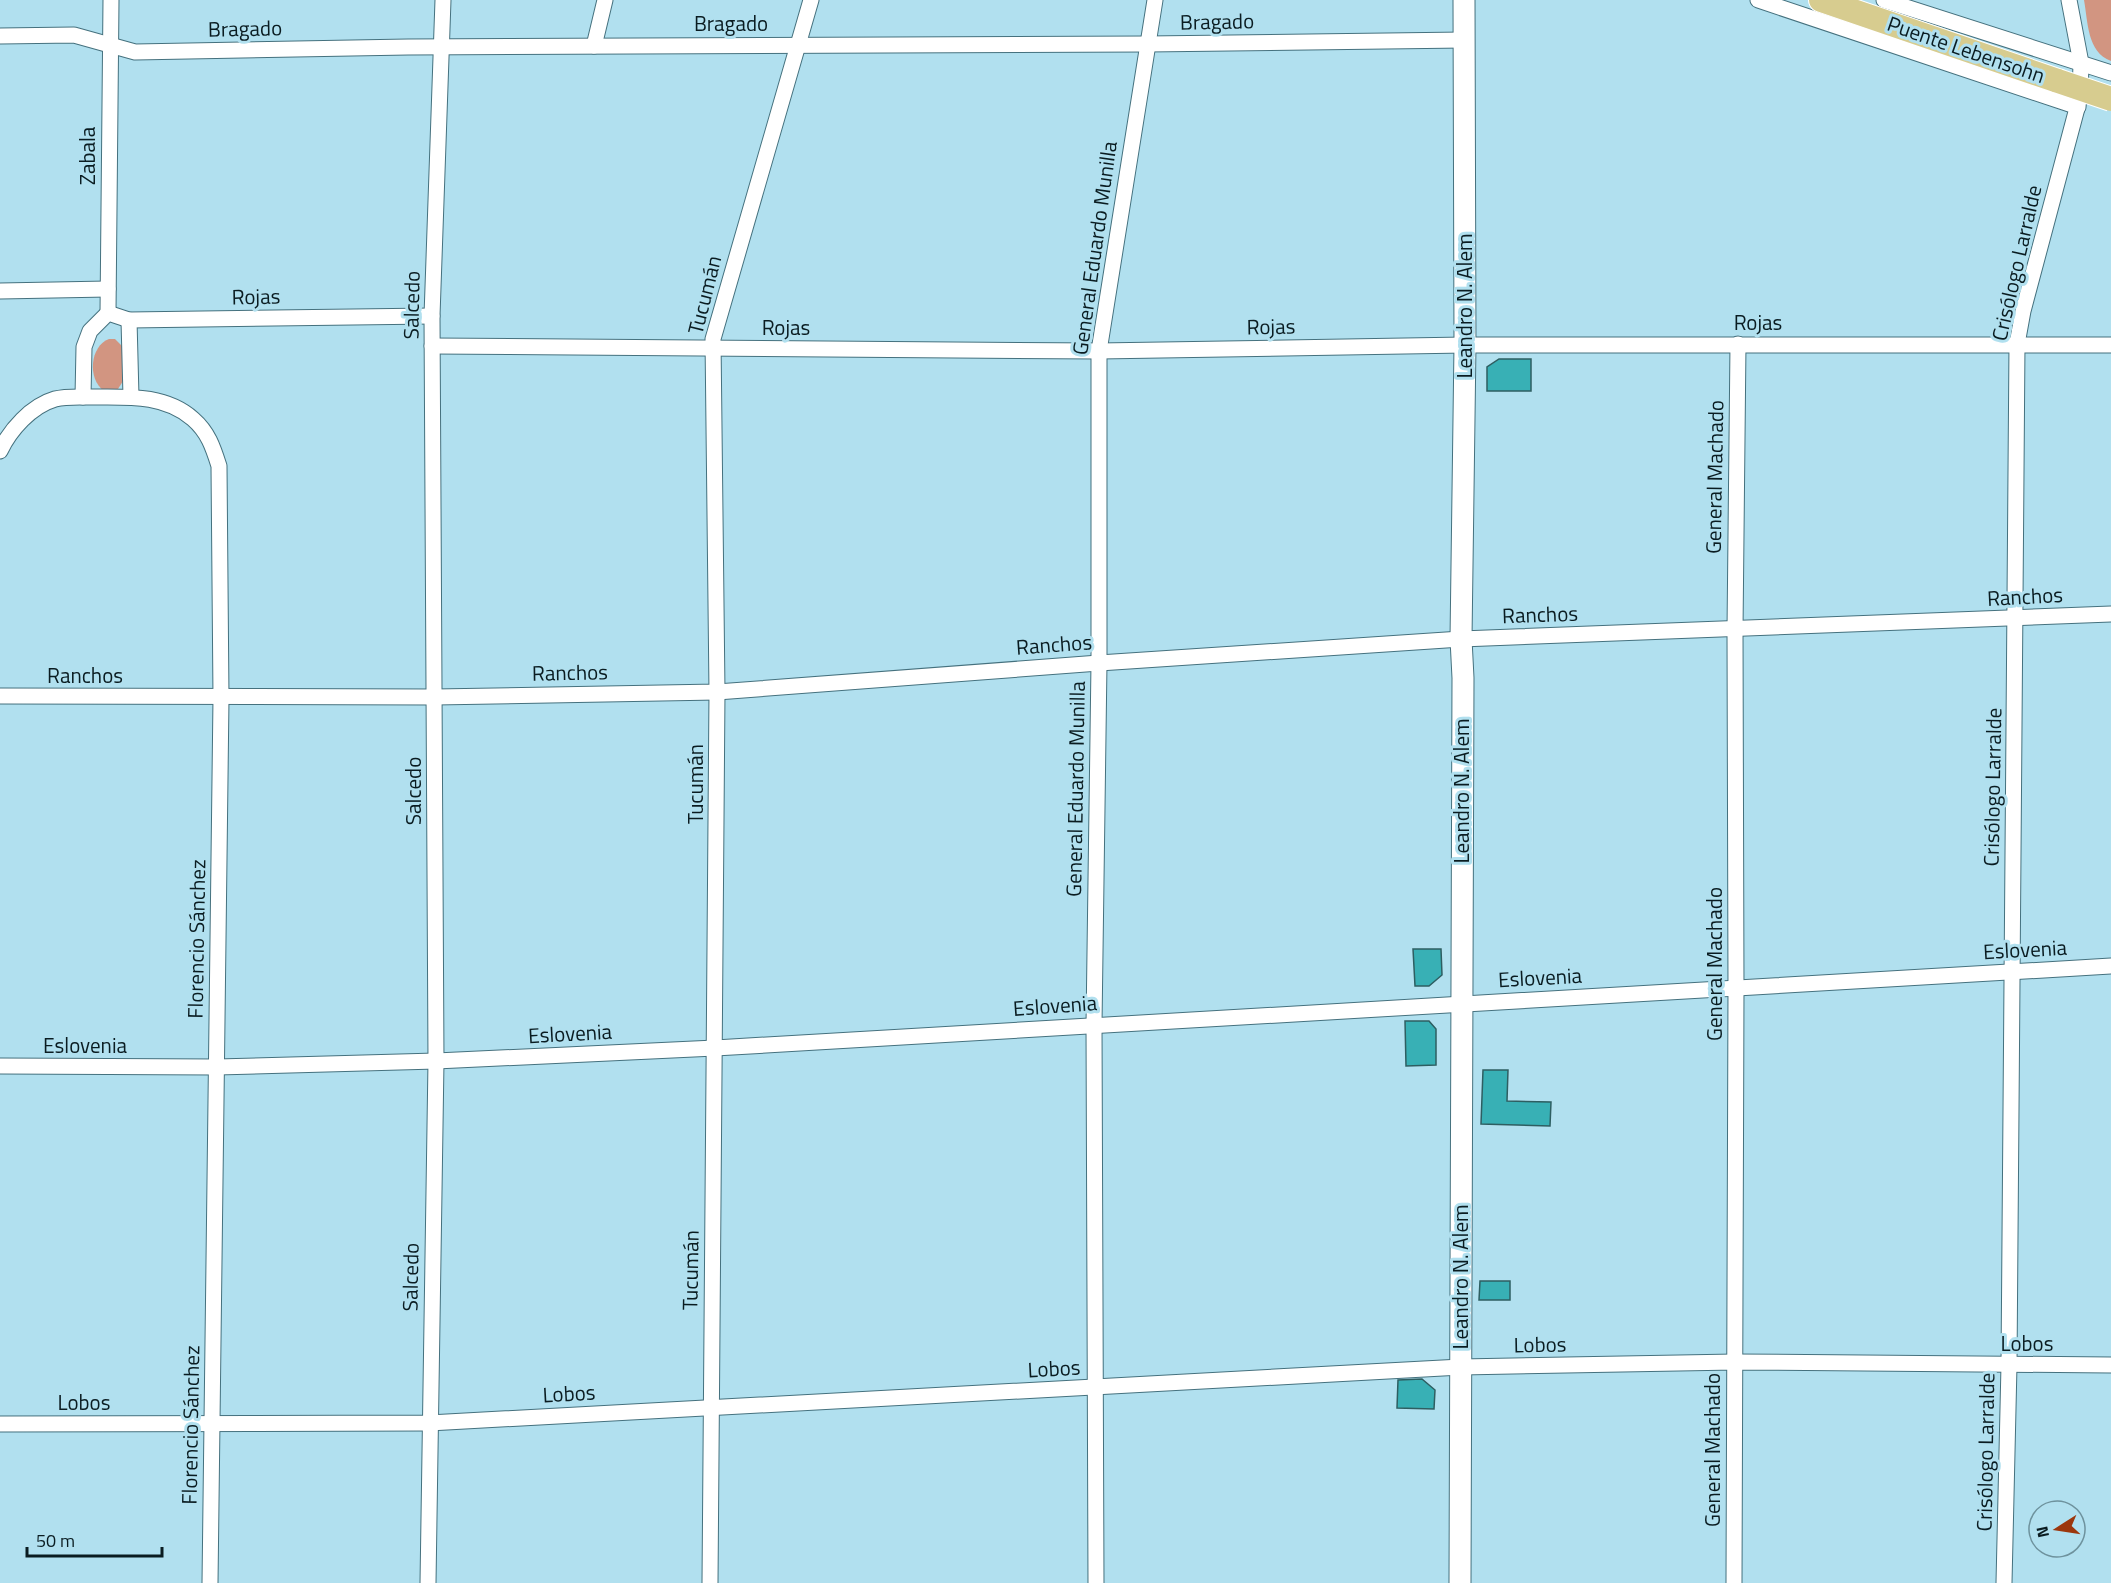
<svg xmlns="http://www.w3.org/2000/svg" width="2111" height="1583" font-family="'Titillium Web',sans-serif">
	<rect width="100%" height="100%" fill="#b1e0ef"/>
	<!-- green -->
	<g fill="#d29581">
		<path d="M2084,0H2111V61C2087,52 2088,22 2084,0Z"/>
		<path d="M109,339H115L123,347L125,378L118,389L104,391C87,379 90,346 109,339Z"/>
	</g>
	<!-- building -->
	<g fill="#38b0b5" stroke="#2e5e61" stroke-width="1.5">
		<polygon points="1499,359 1531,359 1531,391 1487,391 1487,367"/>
		<polygon points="1413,949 1441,949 1442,975 1429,986 1415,986"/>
		<polygon points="1405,1021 1429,1021 1436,1029 1436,1065 1406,1066"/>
		<polygon points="1483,1070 1508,1070 1507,1101 1551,1102 1550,1126 1481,1124"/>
		<polygon points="1480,1281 1510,1281 1510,1300 1479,1300"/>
		<polygon points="1422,1379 1435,1390 1434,1409 1397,1408 1398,1380"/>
	</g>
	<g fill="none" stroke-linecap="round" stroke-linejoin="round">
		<!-- street casing -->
		<g stroke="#45717e" stroke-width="17">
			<g id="street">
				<polyline points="1758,0 2078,107"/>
				<polyline points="1884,0 2111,73"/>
				<polyline points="0,36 74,35 135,52 408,47 1147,44 1464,40"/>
				<polyline points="594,46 605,0"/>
				<polyline points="0,291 108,289"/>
				<polyline points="108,313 111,0"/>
				<polyline points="129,320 131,397"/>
				<polyline points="432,346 1099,351 1465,345 2111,345"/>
				<polyline points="83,397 84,347 90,331 108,313 129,320 432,316"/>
				<path d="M0,451C10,430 31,406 55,399C66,396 81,397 92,397C126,397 165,394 193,419C208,432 213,447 219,466L221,698L210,1583"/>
				<polyline points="0,696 435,697 717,692 1099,663 1461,639 2111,614"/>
				<polyline points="0,1066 217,1067 436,1061 715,1048 2111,966"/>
				<polyline points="0,1424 429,1423 1461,1367 1735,1362 2111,1365"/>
				<polyline points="428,1583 436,1061 432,316 443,0"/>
				<polyline points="710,1583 717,692 713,339 811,0"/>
				<polyline points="1096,1583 1094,1025 1099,663 1099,351 1155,0"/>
				<polyline points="1734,1583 1736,989 1735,630 1738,344"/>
				<polyline points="2004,1583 2009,1365 2017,344 2023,311 2080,97 2081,63 2069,0"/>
			</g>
		</g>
		<!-- secondary casing -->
		<g stroke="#45717e" stroke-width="23">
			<polyline id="secondary" points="1460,1583 1463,678 1461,639 1465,345 1464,0"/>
		</g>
		<!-- primary casing -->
		<g stroke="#fff" stroke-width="26">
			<polyline id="primary" points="1821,0 2058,81"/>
		</g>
		<!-- street -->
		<use href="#street" stroke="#fff" stroke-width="15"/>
		<!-- secondary -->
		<use href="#secondary" stroke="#fff" stroke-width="21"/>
		<!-- primary -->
		<use href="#primary" stroke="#d7cc8f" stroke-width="24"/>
		<!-- primary-bridge casing -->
		<g stroke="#fff" stroke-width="26" stroke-linecap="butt">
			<polyline id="primary-bridge" points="2058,81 2111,99"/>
		</g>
		<!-- primary-bridge -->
		<use href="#primary-bridge" stroke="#d7cc8f" stroke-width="24"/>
	</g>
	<g text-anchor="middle" stroke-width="6" stroke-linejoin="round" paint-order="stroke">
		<!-- street labels -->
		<g font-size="21" fill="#0a1c21" stroke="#b1e0ef">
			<text transform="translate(1217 22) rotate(-1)" y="7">Bragado</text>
			<text x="731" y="31">Bragado</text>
			<text transform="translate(245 29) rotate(-1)" y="7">Bragado</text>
			<text transform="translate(1966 50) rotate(19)" y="7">Puente Lebensohn</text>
			<text transform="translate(88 156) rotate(-90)" y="7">Zabala</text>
			<text transform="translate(1095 248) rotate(-82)" y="7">General Eduardo Munilla</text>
			<text transform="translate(2017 263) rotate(-77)" y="7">Crisólogo Larralde</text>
			<text transform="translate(705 295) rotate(-76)" y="7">Tucumán</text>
			<text transform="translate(256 297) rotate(-1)" y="7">Rojas</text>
			<text transform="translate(412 305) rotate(-89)" y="7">Salcedo</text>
			<text transform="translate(1465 306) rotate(-90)" y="7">Leandro N. Alem</text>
			<text x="1758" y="330">Rojas</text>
			<text transform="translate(1271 327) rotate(-1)" y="7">Rojas</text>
			<text x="786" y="335">Rojas</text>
			<text transform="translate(1715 477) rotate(-89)" y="7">General Machado</text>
			<text transform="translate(2025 597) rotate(-3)" y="7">Ranchos</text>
			<text transform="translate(1540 615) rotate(-2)" y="7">Ranchos</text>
			<text transform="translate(1054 645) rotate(-4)" y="7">Ranchos</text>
			<text transform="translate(570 673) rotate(-1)" y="7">Ranchos</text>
			<text x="85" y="683">Ranchos</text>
			<text transform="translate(696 784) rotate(-90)" y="7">Tucumán</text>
			<text transform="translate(1993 787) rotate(-89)" y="7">Crisólogo Larralde</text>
			<text transform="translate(1076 789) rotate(-89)" y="7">General Eduardo Munilla</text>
			<text transform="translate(414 791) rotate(-90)" y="7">Salcedo</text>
			<text transform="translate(1462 791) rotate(-90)" y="7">Leandro N. Alem</text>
			<text transform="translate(197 939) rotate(-89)" y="7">Florencio Sánchez</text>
			<text transform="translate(2025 950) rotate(-3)" y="7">Eslovenia</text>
			<text transform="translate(1715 964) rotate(-90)" y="7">General Machado</text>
			<text transform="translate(1540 978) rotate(-3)" y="7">Eslovenia</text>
			<text transform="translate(1055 1006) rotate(-4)" y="7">Eslovenia</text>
			<text transform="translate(570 1034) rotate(-3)" y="7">Eslovenia</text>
			<text x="85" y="1053">Eslovenia</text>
			<text transform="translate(691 1270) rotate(-89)" y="7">Tucumán</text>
			<text transform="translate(411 1277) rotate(-89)" y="7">Salcedo</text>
			<text transform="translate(1461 1277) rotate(-90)" y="7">Leandro N. Alem</text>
			<text x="2027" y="1351">Lobos</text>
			<text transform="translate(1540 1345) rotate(-1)" y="7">Lobos</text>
			<text transform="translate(1054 1369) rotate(-3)" y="7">Lobos</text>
			<text transform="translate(569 1394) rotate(-3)" y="7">Lobos</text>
			<text x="84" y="1410">Lobos</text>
			<text transform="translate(191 1425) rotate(-89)" y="7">Florencio Sánchez</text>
			<text transform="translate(1713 1450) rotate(-90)" y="7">General Machado</text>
			<text transform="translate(1986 1452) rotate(-89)" y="7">Crisólogo Larralde</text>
		</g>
	</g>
	<!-- north arrow -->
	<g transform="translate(2057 1529) rotate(258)"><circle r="28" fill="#b1e0ef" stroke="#6e929d" stroke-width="1.5"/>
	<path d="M0-4.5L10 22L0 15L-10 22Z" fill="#9c370d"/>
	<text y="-9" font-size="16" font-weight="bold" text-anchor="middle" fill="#0a1c21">N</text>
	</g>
	<!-- scale -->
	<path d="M27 1547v9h135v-9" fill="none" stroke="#0a1c21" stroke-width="3"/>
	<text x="36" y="1547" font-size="18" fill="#0a1c21" stroke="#b1e0ef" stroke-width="4.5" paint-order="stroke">50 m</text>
</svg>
